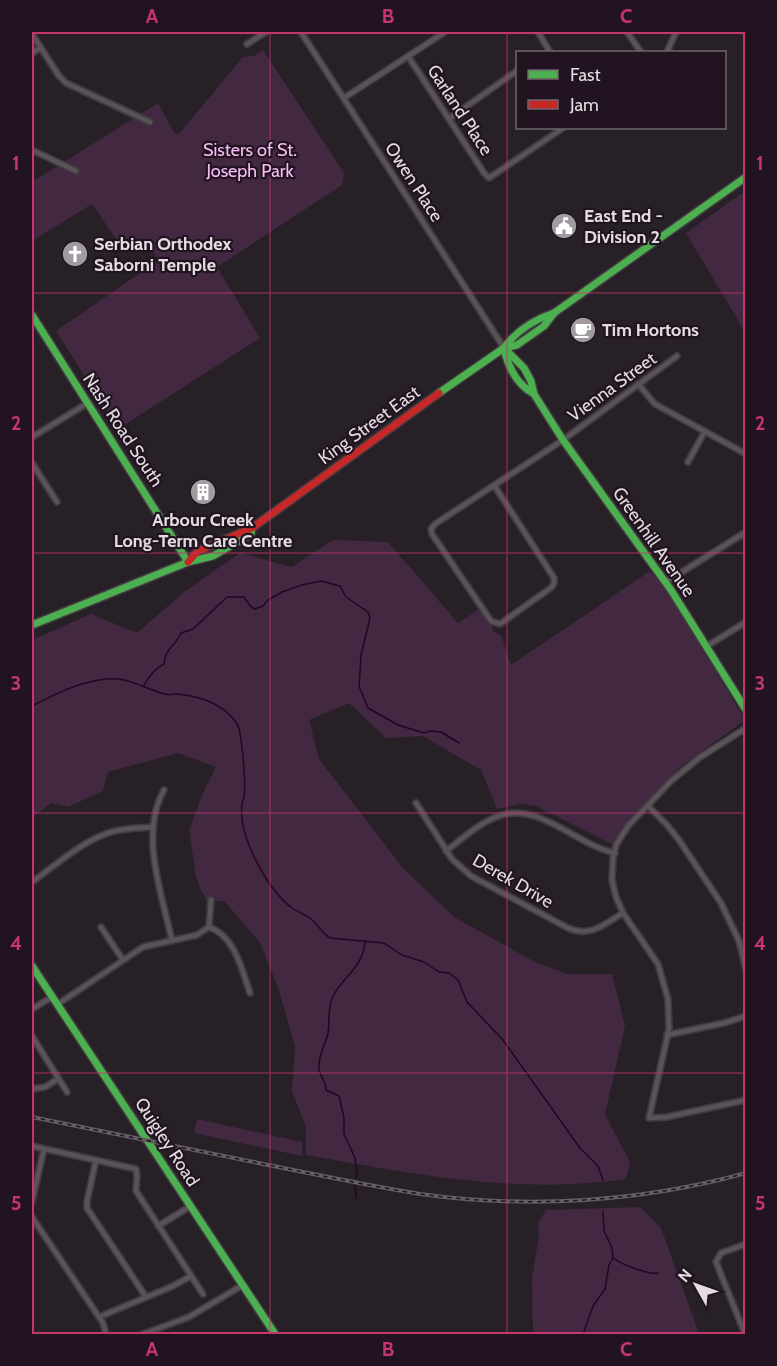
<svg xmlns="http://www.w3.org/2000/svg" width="777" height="1366" font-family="Cabin,sans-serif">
	<rect width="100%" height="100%" fill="#272027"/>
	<!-- green -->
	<g fill="#422941">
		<polygon points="263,50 344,173 342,185 217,267 260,338 118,429 56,331 159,260 141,238 123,249 92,204 32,241 32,182 158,103 175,134 179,134 243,57 254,56"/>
		<polygon points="745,191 745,332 686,233"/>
		<path d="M333,540L388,542L458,623L480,609L490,621L494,632L501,635L511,665L650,571L667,591L745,720L680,767L626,828L618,842L609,843L536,806L521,804L497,809L481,770L423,736L386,738L349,703L309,720L319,759L403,868L454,917L535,962L567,974H612L625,1026L605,1115L630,1162L626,1179C518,1195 412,1174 306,1155V1127L292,1091L295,1047L279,990L260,942L225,902L206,899L200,888L196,876L189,830L202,795L216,767L178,753L108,772L103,791L68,807L51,803L32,818V640L91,614L137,633L184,592L240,553L292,567Z"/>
		<polygon points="197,1119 302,1142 302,1156 194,1133"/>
		<polygon points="640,1207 661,1228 699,1334 533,1334 532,1279 539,1236 538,1223 546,1210"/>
	</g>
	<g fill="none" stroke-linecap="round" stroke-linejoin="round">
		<!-- stream -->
		<g stroke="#260327" stroke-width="1.5">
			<path d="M144,685C149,676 155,668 164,664C165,648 175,647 181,633L193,629L227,597H244L251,607L255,609L263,606L268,600L282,592L302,585L321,581L340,586L346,597L368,612L370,618L361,655L359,686L368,708L398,725L424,733L430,731L441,732L459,743"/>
			<path d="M32,706C53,695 75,684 99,680C128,675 139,687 164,694C169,695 173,694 178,694C199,696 225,704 237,724C242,732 246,784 244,796C244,799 242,801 242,804C238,836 267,889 292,908C298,912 305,914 311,919C318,925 322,933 330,938L384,943L402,955L424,962L439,972L449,973L458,980L467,1002L503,1040L580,1148L598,1166L603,1180"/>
			<path d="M356,1178L357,1172L355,1158L344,1134V1118L339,1096L326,1090C326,1081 320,1077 319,1069C317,1057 326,1044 328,1033C330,1021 327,1007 333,996C344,976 364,966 365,941"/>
			<polyline points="355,1182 356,1198"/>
			<path d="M613,1258C621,1264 648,1275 658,1273"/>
			<polyline points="583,1334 593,1306 605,1289 609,1265 613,1258 612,1248 604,1231 603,1211"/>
		</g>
		<!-- street casing -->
		<g stroke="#413b40" stroke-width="8">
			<g id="street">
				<polyline points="301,32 504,348"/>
				<polyline points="538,32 550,52"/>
				<polyline points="627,32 641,52"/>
				<polyline points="32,34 59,76 66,83 150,122"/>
				<polyline points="247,44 266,32"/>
				<polyline points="667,52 676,32"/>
				<polyline points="32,53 40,48"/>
				<polyline points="408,56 484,173 489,178 563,128"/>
				<polyline points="344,98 445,32"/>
				<polyline points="450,118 518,70"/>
				<polyline points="32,150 76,171"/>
				<polyline points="638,384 655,404 746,454"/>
				<polyline points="32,437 88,403"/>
				<polyline points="688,462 705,431"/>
				<polyline points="32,463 57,502"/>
				<polyline points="494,485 554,578 554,583 552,587 500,624 491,621 432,534 431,529 435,524 563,440 677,356"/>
				<polyline points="666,582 746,532"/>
				<polyline points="707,646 746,622"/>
				<polyline points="746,728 699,758 671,781 628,826 616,845 613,858 612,880 616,897 623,913 658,964 668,999 669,1029 649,1118 667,1117 746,1100"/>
				<path d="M164,790C139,834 162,894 172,941"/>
				<path d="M416,803L452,859L471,876L568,928C590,938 605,924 623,913"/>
				<polyline points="648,806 667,825 679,840 721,903 739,941 746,969"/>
				<path d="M446,851C462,839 478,824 496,817C536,799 576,845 615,853"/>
				<path d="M32,882C56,865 82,841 111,832C124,828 139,828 153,827"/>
				<polyline points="101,927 123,960"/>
				<path d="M209,927C235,936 242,970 250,993"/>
				<polyline points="209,927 211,900"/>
				<polyline points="58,1004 143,947 197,935 209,927"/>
				<polyline points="32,1009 52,997"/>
				<polyline points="667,1035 724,1023 746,1016"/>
				<polyline points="32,1036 67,1092"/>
				<polyline points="32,1089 45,1087 58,1079"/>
				<polyline points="32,1146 136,1169 137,1176 136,1191 203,1294"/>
				<polyline points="96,1160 87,1201 87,1208 146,1297"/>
				<polyline points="32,1201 44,1149"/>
				<polyline points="32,1217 103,1323 106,1334"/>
				<polyline points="158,1226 191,1206"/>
				<polyline points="99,1317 173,1286 191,1276"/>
				<polyline points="143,1334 189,1317 243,1285"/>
				<polyline points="745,1334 716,1262 721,1253 746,1244"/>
			</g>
		</g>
		<!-- fast casing -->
		<g stroke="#413b40" stroke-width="10">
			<g id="fast">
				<polyline points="32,315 188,562"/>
				<polyline points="504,348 524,368 531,381 534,394 563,440 671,590 746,710"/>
				<path d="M504,348C517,330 533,320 554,313"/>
				<path d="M504,348C508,367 516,384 534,394"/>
				<polyline points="439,393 504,348 517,345 544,326 554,313 746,177"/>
				<polyline points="32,625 188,562 213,556 251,534 252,528"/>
				<polyline points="32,966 275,1334"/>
			</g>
		</g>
		<!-- jam casing -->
		<g stroke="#413b40" stroke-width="10">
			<polyline id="jam" points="188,562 198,551 252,528 439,393"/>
		</g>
		<!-- street -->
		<use href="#street" stroke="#5a5259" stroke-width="4.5"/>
		<!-- fast -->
		<use href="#fast" stroke="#4caf50" stroke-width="7"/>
		<!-- jam -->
		<use href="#jam" stroke="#c62828" stroke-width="7"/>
		<!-- rail casing -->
		<g stroke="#655f65" stroke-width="4">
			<path id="rail" d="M32,1117C110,1133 189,1149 268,1165C319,1175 369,1186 420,1194C528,1209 641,1202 746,1173"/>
		</g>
		<!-- rail -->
		<use href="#rail" stroke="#211420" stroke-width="1.5" stroke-dasharray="4.5" stroke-linecap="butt"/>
	</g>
	<!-- grid -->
	<path fill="none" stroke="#c7356f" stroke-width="1.5" stroke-opacity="0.55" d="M270,32V1334M507,32V1334M32,293H746M32,553H746M32,813H746M32,1073H746"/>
	<!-- icons -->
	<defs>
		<g id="civic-disc" transform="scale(1.35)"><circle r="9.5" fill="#a29aa1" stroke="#211420"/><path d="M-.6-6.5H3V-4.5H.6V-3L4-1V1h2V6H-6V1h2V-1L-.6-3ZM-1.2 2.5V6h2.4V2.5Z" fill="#fff"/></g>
		<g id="church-disc" transform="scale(1.35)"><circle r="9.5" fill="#a29aa1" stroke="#211420"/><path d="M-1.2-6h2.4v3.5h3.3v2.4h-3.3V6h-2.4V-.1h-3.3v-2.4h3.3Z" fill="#fff"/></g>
		<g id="cafe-disc" transform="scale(1.35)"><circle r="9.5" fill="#a29aa1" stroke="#211420"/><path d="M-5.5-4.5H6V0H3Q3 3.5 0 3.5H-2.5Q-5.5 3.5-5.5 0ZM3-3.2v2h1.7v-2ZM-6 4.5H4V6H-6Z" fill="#fff"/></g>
		<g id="building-disc" transform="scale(1.35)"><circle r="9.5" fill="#a29aa1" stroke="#211420"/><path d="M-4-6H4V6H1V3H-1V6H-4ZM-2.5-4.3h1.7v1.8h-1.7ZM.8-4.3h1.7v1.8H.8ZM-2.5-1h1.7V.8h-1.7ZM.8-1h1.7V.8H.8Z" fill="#fff"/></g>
	</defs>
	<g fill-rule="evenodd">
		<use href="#civic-disc" x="564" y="226"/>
		<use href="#church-disc" x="75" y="254"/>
		<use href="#cafe-disc" x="583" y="330"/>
		<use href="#building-disc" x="203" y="492"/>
	</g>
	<g text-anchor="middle" stroke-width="4.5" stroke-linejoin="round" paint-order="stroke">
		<!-- street labels -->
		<g font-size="18" fill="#e4dbe3" stroke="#211420">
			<text transform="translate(460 110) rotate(57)" y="6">Garland Place</text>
			<text transform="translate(414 182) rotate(57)" y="6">Owen Place</text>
			<text transform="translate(612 387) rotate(-36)" y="6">Vienna Street</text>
			<text transform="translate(369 425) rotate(-36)" y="6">King Street East</text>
			<text transform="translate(123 430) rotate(57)" y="6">Nash Road South</text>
			<text transform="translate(654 542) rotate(55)" y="6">Greenhill Avenue</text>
			<text transform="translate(513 881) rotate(30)" y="6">Derek Drive</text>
			<text transform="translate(167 1142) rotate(57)" y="6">Quigley Road</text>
		</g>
		<!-- park labels -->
		<g font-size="18" fill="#f8bdf6" stroke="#211420">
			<text x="250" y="156">Sisters of St.<tspan x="250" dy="21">Joseph Park</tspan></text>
		</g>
		<!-- poi labels -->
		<g font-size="18" font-weight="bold" fill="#e4dbe3" stroke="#211420" text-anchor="start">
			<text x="584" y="222">East End -<tspan x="584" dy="21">Division 2</tspan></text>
			<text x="94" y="250">Serbian Orthodex<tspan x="94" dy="21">Saborni Temple</tspan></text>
			<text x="602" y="336">Tim Hortons</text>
			<text x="203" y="526" text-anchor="middle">Arbour Creek<tspan x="203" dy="21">Long-Term Care Centre</tspan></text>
		</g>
	</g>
	<!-- border -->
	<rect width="777" height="1366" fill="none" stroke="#211420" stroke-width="66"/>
	<!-- legend -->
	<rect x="516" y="51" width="210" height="78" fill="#211420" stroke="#6f646e" stroke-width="1.5"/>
	<rect x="528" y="70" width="30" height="9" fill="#4caf50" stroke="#6f646e" stroke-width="1.5"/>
	<text x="570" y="81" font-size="18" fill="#e4dbe3">Fast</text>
	<rect x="528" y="100" width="30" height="9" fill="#c62828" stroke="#6f646e" stroke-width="1.5"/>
	<text x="570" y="111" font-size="18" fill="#e4dbe3">Jam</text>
	<!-- north arrow -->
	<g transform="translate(696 1285) rotate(310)" stroke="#211420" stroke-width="4.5" paint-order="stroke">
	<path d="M0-4.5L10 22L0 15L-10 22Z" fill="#e4dbe3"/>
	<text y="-9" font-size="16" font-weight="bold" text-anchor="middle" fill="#e4dbe3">N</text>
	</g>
	<rect x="33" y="33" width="711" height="1300" fill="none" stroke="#c7356f" stroke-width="2"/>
	<g font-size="20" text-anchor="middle" font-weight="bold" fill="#c7356f">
		<text x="152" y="23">A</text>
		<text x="388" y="23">B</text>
		<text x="626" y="23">C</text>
		<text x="16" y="170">1</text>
		<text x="760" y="170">1</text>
		<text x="16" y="430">2</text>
		<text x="760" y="430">2</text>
		<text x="16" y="690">3</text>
		<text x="760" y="690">3</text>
		<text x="16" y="950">4</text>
		<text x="760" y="950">4</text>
		<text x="16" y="1210">5</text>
		<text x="760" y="1210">5</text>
		<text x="152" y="1356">A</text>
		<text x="388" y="1356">B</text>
		<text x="626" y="1356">C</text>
	</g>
</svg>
